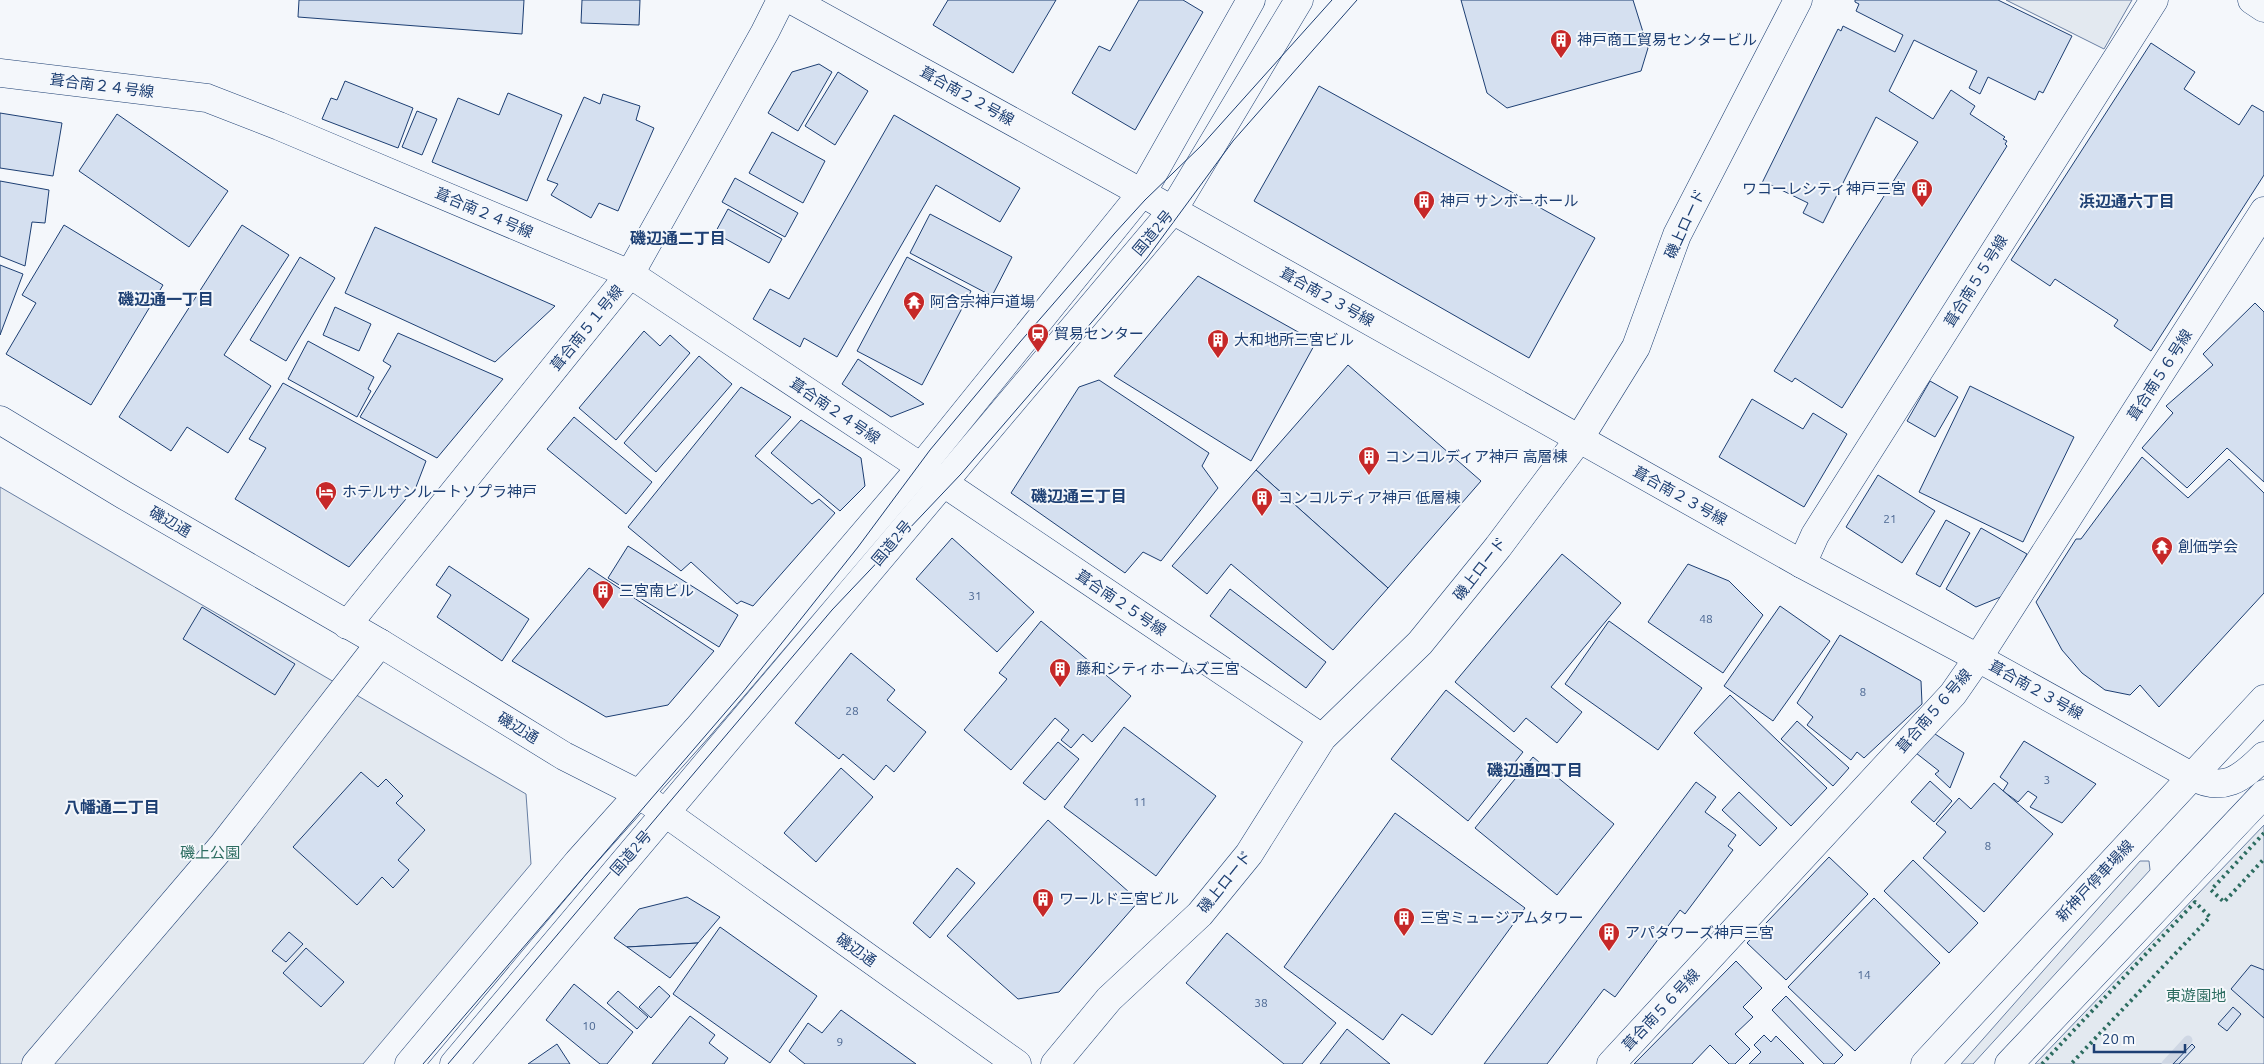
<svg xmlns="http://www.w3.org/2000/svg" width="2264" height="1064" font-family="Ubuntu,'Noto Sans JP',sans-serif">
	<rect width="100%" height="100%" fill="#f4f7fb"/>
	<!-- green -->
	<g fill="#e3e9f0" stroke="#687fa3">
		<polygon points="2006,0 2132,0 2104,49"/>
		<polygon points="0,487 526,794 531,864 363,1064 0,1064"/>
		<polygon points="2264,825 2264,1064 2035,1064"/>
		<polygon points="2140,861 2149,861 2150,870 1973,1064 1961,1064"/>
	</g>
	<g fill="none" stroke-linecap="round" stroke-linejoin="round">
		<!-- stream -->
		<polyline stroke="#cfd7e4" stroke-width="9" points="2166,1064 2188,1040"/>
	</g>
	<!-- building -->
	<g fill="#d5e0f0" stroke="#1d3f73">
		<polygon points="299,0 524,0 522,34 298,17"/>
		<polygon points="582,0 640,0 639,25 581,23"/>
		<polygon points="948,0 1056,0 1013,73 933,25"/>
		<polygon points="1139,0 1183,0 1203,12 1135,130 1072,93 1099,46 1110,51"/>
		<polygon points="1461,0 1633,0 1648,48 1641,71 1507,108 1487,93"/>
		<polygon points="1855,0 1998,0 2072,36 2043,93 2039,91 2035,100 1988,77 1980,94 1969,88 1977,71 1914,40 1889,91 1933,119 1951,90 1975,106 1970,114 2005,137 2003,139 2007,141 2005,144 2007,146 1842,408 1795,378 1792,382 1774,371 1918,142 1876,117 1823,223 1803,213 1808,203 1771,185 1770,187 1762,183 1838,29 1841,31 1843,26 1895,52 1903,35 1856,11 1859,4 1855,2"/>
		<polygon points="2151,43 2195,72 2184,89 2239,125 2252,105 2264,112 2264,175 2151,351 2114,326 2118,320 2055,279 2050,286 2011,260"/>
		<polygon points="819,64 832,72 798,131 768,113 792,72"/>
		<polygon points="838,72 868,91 835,145 805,126"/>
		<polygon points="345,81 413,108 398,148 322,119 331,98 337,100"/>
		<polygon points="1319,86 1595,238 1529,358 1254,201"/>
		<polygon points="508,93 562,115 527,201 432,162 458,98 499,115"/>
		<polygon points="603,94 640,106 636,120 654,128 618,211 599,203 591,218 551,195 558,184 547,180 584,97 600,104"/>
		<polygon points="417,111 437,119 422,155 402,147"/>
		<polygon points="0,113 62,123 53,176 0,168"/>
		<polygon points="117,114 228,191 189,247 79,171"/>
		<polygon points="894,115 1020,188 1000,222 936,185 837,357 804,338 800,347 753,319 770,289 789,299"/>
		<polygon points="772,132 825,161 803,203 749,173"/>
		<polygon points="735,178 798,213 785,237 722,202"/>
		<polygon points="0,181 49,190 45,223 32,222 25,266 0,256"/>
		<polygon points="728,209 782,239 769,263 715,233"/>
		<polygon points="930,214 1012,257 992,296 910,253"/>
		<polygon points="64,225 163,285 91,405 6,354 36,303 22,295"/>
		<polygon points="242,225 289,255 224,355 271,386 228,453 187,427 171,451 119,417"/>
		<polygon points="375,227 555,306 495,362 345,293"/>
		<polygon points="300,257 335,278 286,361 250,340"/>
		<polygon points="907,257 971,291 922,385 857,351"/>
		<polygon points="0,265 23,274 0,335"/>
		<polygon points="1198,276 1316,342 1251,461 1114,376"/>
		<polygon points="2255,303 2264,312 2264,482 2227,448 2187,488 2142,448 2173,413 2166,406 2213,365 2203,354"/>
		<polygon points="335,307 371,324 359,351 323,335"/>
		<polygon points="644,331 660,346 670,335 690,353 616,440 579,408"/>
		<polygon points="398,333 503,379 437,458 360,417 391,366 383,361"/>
		<polygon points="308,341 374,377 368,389 371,391 357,417 288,379"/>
		<polygon points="699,356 732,384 656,472 624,443"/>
		<polygon points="858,359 924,404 891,417 852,391 842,384"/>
		<polygon points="1348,365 1481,481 1388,588 1256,470"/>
		<polygon points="1099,380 1209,453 1202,466 1218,488 1161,561 1143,552 1125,573 1011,493 1079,387"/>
		<polygon points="1930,381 1958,397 1935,437 1907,421"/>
		<polygon points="283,383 426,461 416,487 349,567 235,499 266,448 249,439"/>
		<polygon points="1970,386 2074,437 2023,542 1919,492"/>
		<polygon points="741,387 791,417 755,456 812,504 819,499 835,513 753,606 741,601 737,604 691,562 681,571 628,527"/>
		<polygon points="1752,399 1803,429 1813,413 1847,434 1804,507 1719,457"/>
		<polygon points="574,417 652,482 626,514 547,449"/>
		<polygon points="801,420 861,458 865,486 840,511 771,453"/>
		<polygon points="2142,457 2188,498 2229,459 2264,493 2264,593 2159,707 2140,685 2130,695 2105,690 2082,673 2062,650 2036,602 2076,539 2081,539"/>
		<polygon points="1256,470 1388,588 1333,650 1231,564 1207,594 1172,566"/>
		<polygon points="1878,475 1935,511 1902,563 1846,527"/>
		<polygon points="1946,520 1970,533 1940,587 1916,574"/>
		<polygon points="1981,528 2027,554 2003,596 1976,607 1946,589"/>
		<polygon points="952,538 1034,612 997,652 916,579"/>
		<polygon points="628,546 738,615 719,647 608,578"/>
		<polygon points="1562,554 1621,603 1551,687 1582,712 1557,743 1526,718 1514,732 1455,682"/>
		<polygon points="1688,564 1729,581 1763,615 1723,673 1648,622"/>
		<polygon points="449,566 529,619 502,661 437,617 451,595 436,585"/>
		<polygon points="589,568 714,651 668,705 606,717 512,661"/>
		<polygon points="1230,589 1326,662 1306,688 1210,616"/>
		<polygon points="1780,606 1830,641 1773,721 1724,686"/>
		<polygon points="202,607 295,664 275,695 183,639"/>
		<polygon points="1041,621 1131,696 1092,742 1083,734 1071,748 1061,740 1069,730 1055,718 1011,770 964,730 1007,679 999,673"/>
		<polygon points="1609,621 1702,688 1658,750 1565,684"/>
		<polygon points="1840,635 1921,681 1922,704 1864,758 1857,752 1851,760 1807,725 1813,717 1797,703"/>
		<polygon points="851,653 895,690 887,700 926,732 894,772 886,765 874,780 843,754 839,759 795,723"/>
		<polygon points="1446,690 1523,752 1468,821 1391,759"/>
		<polygon points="1730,695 1827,788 1791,826 1694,733"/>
		<polygon points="1797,721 1849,768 1833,786 1781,739"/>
		<polygon points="1124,727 1216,796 1156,876 1064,807"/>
		<polygon points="1932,732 1964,753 1950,788 1935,774 1939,771 1916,753"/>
		<polygon points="2024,741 2096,784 2062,823 2030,807 2037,797 2028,791 2018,802 2003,791 2008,783 2000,777"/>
		<polygon points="1058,742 1079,759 1045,800 1023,783"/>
		<polygon points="1533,757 1614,824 1557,895 1475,828"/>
		<polygon points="841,768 873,797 816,862 784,833"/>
		<polygon points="361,772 378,787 386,779 403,796 396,803 425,830 398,860 409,870 393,888 382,877 357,905 293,847"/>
		<polygon points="1930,781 1952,801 1934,822 1911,802"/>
		<polygon points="1696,782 1716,797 1705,812 1736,835 1728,846 1733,850 1685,914 1680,910 1615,997 1604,989 1547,1064 1484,1064"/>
		<polygon points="1994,783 2053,834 1984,912 1923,858 1946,832 1936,824 1959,798 1971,809"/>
		<polygon points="1739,792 1777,828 1760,846 1722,810"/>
		<polygon points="1395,813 1525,908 1432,1035 1402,1014 1383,1040 1284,967"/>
		<polygon points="1048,820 1139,901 1059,992 1018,999 947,936"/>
		<polygon points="1829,857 1868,894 1786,980 1747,943"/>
		<polygon points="1913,860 1978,923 1949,953 1884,891"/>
		<polygon points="957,868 975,883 930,938 913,923"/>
		<polygon points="687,897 720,917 698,943 627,947 614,938 639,909"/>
		<polygon points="1874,898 1940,963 1855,1051 1788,987"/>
		<polygon points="720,927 817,996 770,1063 673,994"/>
		<polygon points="289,932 303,944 286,962 272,951"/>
		<polygon points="1227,933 1336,1023 1302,1064 1284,1064 1186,983"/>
		<polygon points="698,943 670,978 627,947"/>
		<polygon points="306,948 344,982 321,1007 283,973"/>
		<polygon points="1736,961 1762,988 1743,1007 1753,1017 1735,1034 1750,1049 1735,1064 1729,1064 1710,1045 1692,1064 1634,1064"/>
		<polygon points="2251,965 2264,970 2264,1018 2231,989"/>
		<polygon points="574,984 633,1032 607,1064 600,1064 546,1020"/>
		<polygon points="659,986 670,996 651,1018 639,1007"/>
		<polygon points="618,991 648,1017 637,1029 607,1003"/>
		<polygon points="1786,996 1843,1055 1834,1064 1824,1064 1772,1010"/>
		<polygon points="2233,1007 2241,1014 2227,1031 2218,1024"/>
		<polygon points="841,1010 916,1064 805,1064 789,1051 808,1023 822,1033"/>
		<polygon points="690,1016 715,1035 709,1043 728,1058 724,1064 652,1064"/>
		<polygon points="1347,1029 1390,1064 1320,1064"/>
		<polygon points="1764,1035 1771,1042 1776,1036 1804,1064 1749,1064 1761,1052 1754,1045"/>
		<polygon points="557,1044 570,1064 528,1064"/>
		<polygon points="2192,1044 2195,1047 2179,1064 2173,1064"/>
	</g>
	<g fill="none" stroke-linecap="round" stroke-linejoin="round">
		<!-- street casing -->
		<g stroke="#1d3f73" stroke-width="29">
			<g id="street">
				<polyline points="0,73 207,98 279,126 630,274 921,467"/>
				<polyline points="1802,564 1815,535 2154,0"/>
				<polyline points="36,1064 223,845 380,643"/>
				<polyline points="1055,1064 1109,999 1200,914 1249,854 1322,738 1420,643 1498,547 1579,439 1636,347 1677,235 1798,0"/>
				<polyline points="1611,1064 1953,694 1978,658 2264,211"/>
			</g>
		</g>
		<!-- secondary casing -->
		<g stroke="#1d3f73" stroke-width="29">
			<g id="secondary">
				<path d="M792,0L1142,193L1802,564L1978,658L2191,776C2224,793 2241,779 2264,756"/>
				<polyline points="0,420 124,495 380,643 564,756 639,794 1017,1064"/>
				<polyline points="923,469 1322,738"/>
				<polyline points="347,625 630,274 765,32 781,0"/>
			</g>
		</g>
		<!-- primary casing -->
		<g stroke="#1d3f73" stroke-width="29">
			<g id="primary">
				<polyline points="1925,1064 2264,699"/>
				<polyline points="2009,1064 2264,794"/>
			</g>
		</g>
		<!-- highway casing -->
		<g stroke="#1d3f73" stroke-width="29">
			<g id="highway">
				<polyline points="2252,0 2264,8"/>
				<polyline points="409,1064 578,862 699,727 921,467 1142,193 1251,0"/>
				<polyline points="454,1064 1173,210 1299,0"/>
			</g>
		</g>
		<!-- street -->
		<use href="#street" stroke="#f4f7fb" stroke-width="28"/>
		<!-- secondary -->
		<use href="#secondary" stroke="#f4f7fb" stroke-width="28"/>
		<!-- primary -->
		<use href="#primary" stroke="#f4f7fb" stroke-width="28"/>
		<!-- highway -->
		<use href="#highway" stroke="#f4f7fb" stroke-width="28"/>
		<!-- tram -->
		<g stroke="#1d3f73" stroke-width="1">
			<polyline points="423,1064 743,692 858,547 930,450 1020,342 1114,234 1145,200 1202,145 1332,0"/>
			<polyline points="448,1064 832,610 961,474 1147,258 1233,141 1357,0"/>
		</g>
		<!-- hedge -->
		<g stroke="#2c6c60" stroke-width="4" stroke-dasharray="2.5 4" stroke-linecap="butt">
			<polyline points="2264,833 2211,890 2224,902 2264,859"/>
			<polyline points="2042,1064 2195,902 2210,917 2071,1064"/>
		</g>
	</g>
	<!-- icons -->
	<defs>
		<g id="building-pin" transform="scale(1.125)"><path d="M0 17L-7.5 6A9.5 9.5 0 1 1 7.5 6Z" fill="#c62828" stroke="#f4f7fb"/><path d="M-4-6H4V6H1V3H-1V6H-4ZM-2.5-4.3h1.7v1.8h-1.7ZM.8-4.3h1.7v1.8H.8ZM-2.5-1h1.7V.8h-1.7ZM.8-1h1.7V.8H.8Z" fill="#fff"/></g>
		<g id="temple-pin" transform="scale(1.125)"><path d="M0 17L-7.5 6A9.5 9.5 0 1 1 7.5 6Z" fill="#c62828" stroke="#f4f7fb"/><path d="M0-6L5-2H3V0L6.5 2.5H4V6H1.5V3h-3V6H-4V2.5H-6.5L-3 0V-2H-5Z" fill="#fff"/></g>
		<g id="station-pin" transform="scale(1.125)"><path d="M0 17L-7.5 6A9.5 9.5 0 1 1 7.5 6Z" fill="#c62828" stroke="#f4f7fb"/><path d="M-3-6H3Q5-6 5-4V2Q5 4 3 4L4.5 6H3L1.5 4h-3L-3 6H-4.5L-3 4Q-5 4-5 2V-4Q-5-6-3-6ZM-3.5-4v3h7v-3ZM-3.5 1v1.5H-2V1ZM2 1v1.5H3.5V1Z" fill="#fff"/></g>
		<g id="hotel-pin" transform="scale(1.125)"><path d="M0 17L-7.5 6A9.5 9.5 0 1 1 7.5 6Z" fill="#c62828" stroke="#f4f7fb"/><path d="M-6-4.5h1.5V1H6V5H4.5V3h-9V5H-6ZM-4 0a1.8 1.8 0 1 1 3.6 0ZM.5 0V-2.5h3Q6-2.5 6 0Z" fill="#fff"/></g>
	</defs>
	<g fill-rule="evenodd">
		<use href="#building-pin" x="1561" y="40"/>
		<use href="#building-pin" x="1922" y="189"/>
		<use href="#building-pin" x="1424" y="201"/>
		<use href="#temple-pin" x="914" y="302"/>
		<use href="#station-pin" x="1038" y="334"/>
		<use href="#building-pin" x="1218" y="340"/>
		<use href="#building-pin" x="1369" y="457"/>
		<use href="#hotel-pin" x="326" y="492"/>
		<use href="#building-pin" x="1262" y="498"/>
		<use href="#temple-pin" x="2162" y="547"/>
		<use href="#building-pin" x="603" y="591"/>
		<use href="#building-pin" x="1060" y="669"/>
		<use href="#building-pin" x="1043" y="899"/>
		<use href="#building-pin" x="1404" y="918"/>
		<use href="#building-pin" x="1609" y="933"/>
	</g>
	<g text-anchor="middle" stroke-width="4" stroke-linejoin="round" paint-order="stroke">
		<!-- number labels -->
		<g font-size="12" fill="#4b6792">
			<text x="1890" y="523">21</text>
			<text x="975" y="600">31</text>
			<text x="1706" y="623">48</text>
			<text x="1863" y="696">8</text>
			<text x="852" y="715">28</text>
			<text x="2047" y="784">3</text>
			<text x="1140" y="806">11</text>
			<text x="1988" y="850">8</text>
			<text x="1864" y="979">14</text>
			<text x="1261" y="1007">38</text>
			<text x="589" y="1030">10</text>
			<text x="840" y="1046">9</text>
		</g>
		<!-- poi labels -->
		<g font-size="15" fill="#1d3f73" stroke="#f4f7fb" text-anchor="start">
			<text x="1577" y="45">神戸商工貿易センタービル</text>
			<text x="1906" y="194" text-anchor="end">ワコーレシティ神戸三宮</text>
			<text x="1440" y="206">神戸 サンボーホール</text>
			<text x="930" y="307">阿含宗神戸道場</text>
			<text x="1054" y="339">貿易センター</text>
			<text x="1234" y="345">大和地所三宮ビル</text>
			<text x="1385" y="462">コンコルディア神戸 高層棟</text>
			<text x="342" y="497">ホテルサンルートソプラ神戸</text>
			<text x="1278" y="503">コンコルディア神戸 低層棟</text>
			<text x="2178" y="552">創価学会</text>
			<text x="619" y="596">三宮南ビル</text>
			<text x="1076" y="674">藤和シティホームズ三宮</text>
			<text x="1059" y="904">ワールド三宮ビル</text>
			<text x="1420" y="923">三宮ミュージアムタワー</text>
			<text x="1625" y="938">アパタワーズ神戸三宮</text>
		</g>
		<!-- street labels -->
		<g font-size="15" fill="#1d3f73" stroke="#f4f7fb">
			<text transform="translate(102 86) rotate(7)" y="5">葺合南２４号線</text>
			<text transform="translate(967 96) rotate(29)" y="5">葺合南２２号線</text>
			<text transform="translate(484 213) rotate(23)" y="5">葺合南２４号線</text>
			<text transform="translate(1685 224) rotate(-65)" y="5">磯上ロード</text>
			<text transform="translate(1153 233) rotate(-50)" y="5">国道2号</text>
			<text transform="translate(1976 281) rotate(-58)" y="5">葺合南５５号線</text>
			<text transform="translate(1327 297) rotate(29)" y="5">葺合南２３号線</text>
			<text transform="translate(587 328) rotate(-51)" y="5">葺合南５１号線</text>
			<text transform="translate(2160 375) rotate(-57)" y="5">葺合南５６号線</text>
			<text transform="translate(835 411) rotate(34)" y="5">葺合南２４号線</text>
			<text transform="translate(1680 496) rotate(29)" y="5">葺合南２３号線</text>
			<text transform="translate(170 522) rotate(30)" y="5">磯辺通</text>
			<text transform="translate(892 543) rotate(-50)" y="5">国道2号</text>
			<text transform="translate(1480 569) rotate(-52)" y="5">磯上ロード</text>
			<text transform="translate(1121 603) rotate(34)" y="5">葺合南２５号線</text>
			<text transform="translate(2036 690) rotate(29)" y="5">葺合南２３号線</text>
			<text transform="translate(1934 711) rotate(-49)" y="5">葺合南５６号線</text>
			<text transform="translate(518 728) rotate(31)" y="5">磯辺通</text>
			<text transform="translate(631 853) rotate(-49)" y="5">国道2号</text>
			<text transform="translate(2095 881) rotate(-47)" y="5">新神戸停車場線</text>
			<text transform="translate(1225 882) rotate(-51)" y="5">磯上ロード</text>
			<text transform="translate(856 950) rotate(35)" y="5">磯辺通</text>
			<text transform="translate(1661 1010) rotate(-47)" y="5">葺合南５６号線</text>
		</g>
		<!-- park labels -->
		<g font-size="15" fill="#2c6c60" stroke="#f4f7fb">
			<text x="210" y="858">磯上公園</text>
			<text x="2196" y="1001">東遊園地</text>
		</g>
		<!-- neighbourhood labels -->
		<g font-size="16" font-weight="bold" fill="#1d3f73" stroke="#f4f7fb">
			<text x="2127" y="207">浜辺通六丁目</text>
			<text x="678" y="244">磯辺通二丁目</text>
			<text x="166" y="305">磯辺通一丁目</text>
			<text x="1079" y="502">磯辺通三丁目</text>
			<text x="1535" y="776">磯辺通四丁目</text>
			<text x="112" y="813">八幡通二丁目</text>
		</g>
	</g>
	<!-- scale -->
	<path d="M2094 1044v8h91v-8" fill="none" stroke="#1d3f73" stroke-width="2.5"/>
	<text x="2102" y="1044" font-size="15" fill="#1d3f73" stroke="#f4f7fb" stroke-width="4" paint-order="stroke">20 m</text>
</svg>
